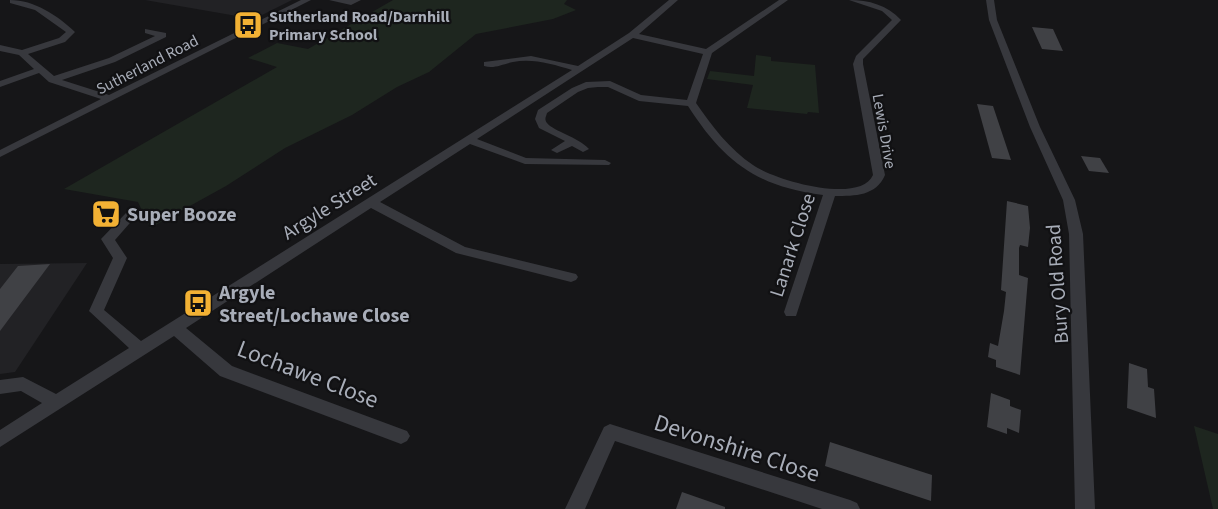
<svg xmlns="http://www.w3.org/2000/svg" width="1218" height="509" font-family="'Source Sans 3',sans-serif">
	<rect width="100%" height="100%" fill="#161618"/>
	<!-- built -->
	<g fill="#222225">
		<polygon points="145,0 292,0 254,19"/>
		<polygon points="87,263 15,372 0,374 0,264"/>
	</g>
	<!-- green -->
	<g fill="#1e261f">
		<polygon points="393,0 567,0 564,4 576,10 553,19 476,34 429,72 397,87 352,115 285,148 226,186 150,228 138,202 64,189 277,67 248,58 277,43 308,49"/>
		<polygon points="756,55 771,57 771,61 815,65 819,113 808,112 807,114 747,108 753,85 707,79 710,71 754,76"/>
		<polygon points="1194,426 1218,434 1218,509 1213,509"/>
	</g>
	<!-- building -->
	<g fill="#404145">
		<polygon points="1032,27 1053,29 1063,51 1042,49"/>
		<polygon points="977,104 993,106 1011,160 992,158"/>
		<polygon points="1081,156 1100,158 1109,173 1089,171"/>
		<polygon points="1007,201 1028,206 1030,228 1028,247 1020,245 1019,248 1019,275 1028,278 1020,375 996,367 996,360 988,357 990,343 998,346 1004,311 1006,292 1001,290"/>
		<polygon points="50,264 0,331 0,289 18,266"/>
		<polygon points="1129,363 1147,369 1148,387 1154,389 1156,418 1127,408"/>
		<polygon points="991,393 1010,400 1010,406 1021,410 1019,433 1007,428 1007,434 987,427"/>
		<polygon points="830,442 932,475 931,501 825,466"/>
		<polygon points="682,492 725,507 725,509 676,509"/>
	</g>
	<g fill="none" stroke-linecap="round" stroke-linejoin="round">
		<!-- street -->
		<g fill="#37383d" fill-rule="evenodd">
			<path d="M10,0C34,0 57,15 75,32L65,42L28,54L54,76L109,58L155,36L145,33V29L166,33V37L115,62L62,80L109,95L301,0H311L0,157V150L101,99L49,82L39,73L0,87V81L34,69L19,55L0,51V45L22,50L59,38L66,32L35,10L10,3Z"/>
			<polygon points="329,0 361,0 351,5"/>
			<path d="M669,0H678L639,34L706,49L779,0H788L712,53L696,103C711,125 730,150 753,165C774,180 860,205 873,175L853,64L856,56L892,20L882,11L849,0C869,0 887,5 901,20L863,59V64L885,175C876,196 855,196 835,196L796,316H786L784,312L823,195C756,186 724,162 688,106L639,101L608,87H598L588,88L578,92L547,113C546,117 544,119 547,123C553,131 578,137 589,149L583,152L572,146L557,153L551,150L565,141L539,128L535,119L538,110L572,88L586,82L610,81L641,95L687,100L703,54L633,38L477,139L526,158L605,160L611,163L609,165L525,164L470,144L380,202L465,247L576,274L578,277L576,280L571,282L456,253L371,208L186,328L232,366L407,431L410,436L407,441L401,444L220,376L174,336L0,447V430L42,403L21,391L0,394V380L23,377L56,394L129,348L89,311L113,258L101,239L126,213L130,212L136,216L115,240L127,258L104,310L141,341L572,70C553,64 532,58 513,62C502,64 495,69 484,66V62L531,56L578,66L629,33Z"/>
			<polygon points="986,0 994,0 997,20 1040,127 1075,200 1083,234 1095,509 1075,509 1069,234 1063,200 1030,127 989,20"/>
			<polygon points="610,424 850,500 857,503 860,509 822,509 615,441 585,509 565,509 604,427"/>
		</g>
	</g>
	<!-- icons -->
	<defs>
		<g id="bus-square" transform="scale(1.5)"><rect x="-9" y="-9" width="18" height="18" rx="4" fill="#f2b134" stroke="#111113"/><path d="M-5-6H5V4H4V6H2V4H-2V6H-4V4H-5ZM-3.5-4V0h7V-4ZM-3.5 1.2v1.5H-2V1.2ZM2 1.2v1.5H3.5V1.2Z" fill="#111"/></g>
		<g id="supermarket-square" transform="scale(1.5)"><rect x="-9" y="-9" width="18" height="18" rx="4" fill="#f2b134" stroke="#111113"/><path d="M-6-5.5h2.5l.6 2H6L4.5 2H-2.5L-4.4-4H-6ZM-1.5 3.2a1.3 1.3 0 1 0 .1 0ZM3 3.2a1.3 1.3 0 1 0 .1 0Z" fill="#111"/></g>
	</defs>
	<g fill-rule="evenodd">
		<use href="#bus-square" x="248" y="25"/>
		<use href="#supermarket-square" x="106" y="214"/>
		<use href="#bus-square" x="198" y="303"/>
	</g>
	<g text-anchor="middle" stroke-width="4.5" stroke-linejoin="round" paint-order="stroke">
		<!-- far-poi labels -->
		<g font-size="16" font-weight="bold" fill="#a8adb8" stroke="#111113" text-anchor="start">
			<text x="269" y="22">Sutherland Road/Darnhill<tspan x="269" dy="18">Primary School</tspan></text>
		</g>
		<!-- far-street labels -->
		<g font-size="16" fill="#a8adb8" stroke="#111113">
			<text transform="translate(147 64) rotate(-27)" y="6">Sutherland Road</text>
			<text transform="translate(885 131) rotate(80)" y="6">Lewis Drive</text>
		</g>
		<!-- street labels -->
		<g font-size="20" fill="#a8adb8" stroke="#111113">
			<text transform="translate(329 206) rotate(-32)" y="7">Argyle Street</text>
			<text transform="translate(792 245) rotate(-72)" y="7">Lanark Close</text>
			<text transform="translate(1057 284) rotate(-94)" y="7">Bury Old Road</text>
		</g>
		<!-- poi labels -->
		<g font-size="20" font-weight="bold" fill="#a8adb8" stroke="#111113" text-anchor="start">
			<text x="127" y="221">Super Booze</text>
			<text x="219" y="299">Argyle<tspan x="219" dy="23">Street/Lochawe Close</tspan></text>
		</g>
		<!-- near-street labels -->
		<g font-size="24" fill="#a8adb8" stroke="#111113">
			<text transform="translate(308 374) rotate(21)" y="8">Lochawe Close</text>
			<text transform="translate(737 448) rotate(18)" y="8">Devonshire Close</text>
		</g>
	</g>
</svg>
